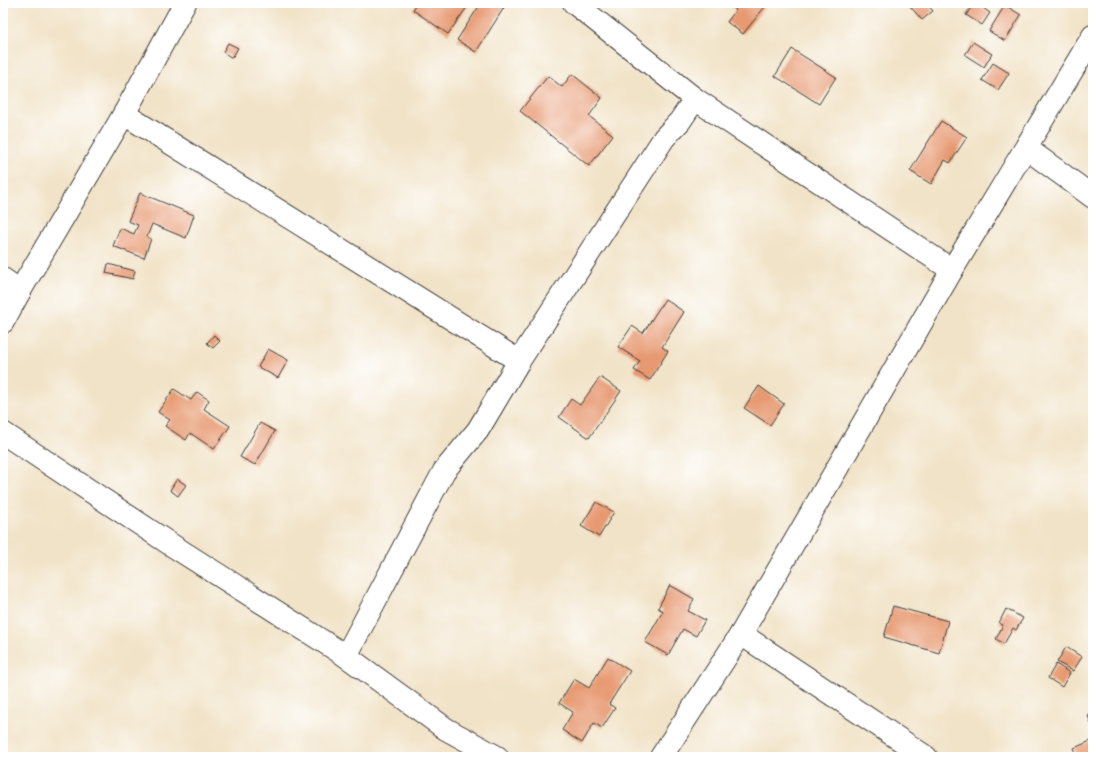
<svg xmlns="http://www.w3.org/2000/svg" width="1096" height="760" font-family="'Shantell Sans',sans-serif">
	<rect width="100%" height="100%" fill="#fff"/>
	<filter id="ink" filterUnits="userSpaceOnUse"><feTurbulence type="fractalNoise" baseFrequency=".025" numOctaves="2"/><feDisplacementMap in="SourceGraphic" scale="8" xChannelSelector="R" yChannelSelector="G"/><feConvolveMatrix kernelMatrix="1 2 1 2 8 2 1 2 1" color-interpolation-filters="sRGB"/></filter>
	<filter id="wash" filterUnits="userSpaceOnUse"><feTurbulence type="fractalNoise" baseFrequency=".012" numOctaves="4" result="noise"/><feDisplacementMap in="SourceGraphic" scale="16" xChannelSelector="R" yChannelSelector="G"/><feGaussianBlur stdDeviation="0.9" result="paint"/><feColorMatrix in="noise" values="0 0 0 0 0 0 0 0 0 0 0 0 0 0 0 0 0 1.4 0 .05"/><feComposite in="paint" operator="in"/></filter>
	<g filter="url(#wash)">
		<rect width="100%" height="100%" fill="#f1e3c7"/>
		<g id="blocks">
			<!-- building -->
			<g fill="#e79971">
				<polygon points="417,3 470,3 448,34 413,10"/>
				<polygon points="481,3 500,3 505,6 476,52 457,40"/>
				<polygon points="728,3 768,3 743,34 727,22 736,10"/>
				<polygon points="909,3 926,3 933,11 922,20 908,4"/>
				<polygon points="974,3 976,3 990,13 982,25 966,15"/>
				<polygon points="1005,5 1021,15 1005,41 989,31"/>
				<polygon points="973,42 992,54 984,67 965,55"/>
				<polygon points="228,43 238,48 232,58 223,52"/>
				<polygon points="792,49 836,77 819,104 775,76"/>
				<polygon points="993,63 1009,73 998,90 982,80"/>
				<polygon points="572,74 602,98 589,116 613,135 589,166 520,111 548,76 562,87"/>
				<polygon points="941,121 967,137 950,163 945,160 931,184 910,171"/>
				<polygon points="140,193 194,215 186,238 152,224 147,237 151,239 144,258 113,246 120,228 134,234 138,225 128,221"/>
				<polygon points="108,264 135,271 133,279 106,273"/>
				<polygon points="665,299 684,312 662,347 668,351 650,380 634,370 640,361 618,347 632,326 643,333"/>
				<polygon points="214,335 220,341 213,348 207,343"/>
				<polygon points="268,349 288,360 278,378 258,367"/>
				<polygon points="600,377 621,391 589,438 559,417 571,399 580,405"/>
				<polygon points="759,386 784,404 770,425 744,408"/>
				<polygon points="174,389 191,400 197,392 209,400 204,409 230,426 214,449 190,433 186,440 165,426 170,420 158,412"/>
				<polygon points="260,423 275,431 255,465 240,457"/>
				<polygon points="177,479 186,485 178,496 170,490"/>
				<polygon points="596,502 614,512 599,537 581,526"/>
				<polygon points="670,585 694,599 688,611 705,620 696,636 683,629 668,655 645,642 663,611 658,608"/>
				<polygon points="893,606 948,621 939,653 884,637"/>
				<polygon points="1006,609 1023,618 1016,630 1013,628 1004,644 996,639 1003,625 999,623"/>
				<polygon points="1066,647 1082,657 1073,671 1057,662"/>
				<polygon points="608,657 630,671 609,704 615,708 602,728 594,723 582,743 562,730 573,712 559,703 574,679 589,688"/>
				<polygon points="1056,664 1070,673 1062,687 1048,678"/>
				<polygon points="1093,714 1093,728 1088,716"/>
				<polygon points="1093,740 1093,757 1078,757 1074,748"/>
			</g>
		</g>
	</g>
	<g filter="url(#ink)">
		<use href="#blocks" fill-opacity="0" stroke="#3c3a36" stroke-width="1"/>
		<g fill="none" stroke-linecap="round" stroke-linejoin="round">
			<!-- minor casing -->
			<g stroke="#3c3a36" stroke-width="24">
				<g id="minor">
					<polyline points="574,3 695,99 952,270"/>
					<polyline points="124,114 519,361"/>
					<polyline points="1026,148 1093,197"/>
					<polyline points="3,279 20,291"/>
					<polyline points="3,322 20,291 124,114 185,3"/>
					<polyline points="3,433 170,544 346,656 446,729 497,757"/>
					<polyline points="741,634 926,757"/>
					<polyline points="346,656 444,471 478,430 519,361 664,138 680,121 695,99"/>
					<polyline points="661,757 741,634 952,270 1093,36"/>
				</g>
			</g>
			<!-- minor -->
			<use href="#minor" stroke="#fff" stroke-width="22"/>
		</g>
	</g>
	<!-- margin -->
	<rect width="1096" height="760" fill="none" stroke="#fff" stroke-width="16"/>
</svg>
